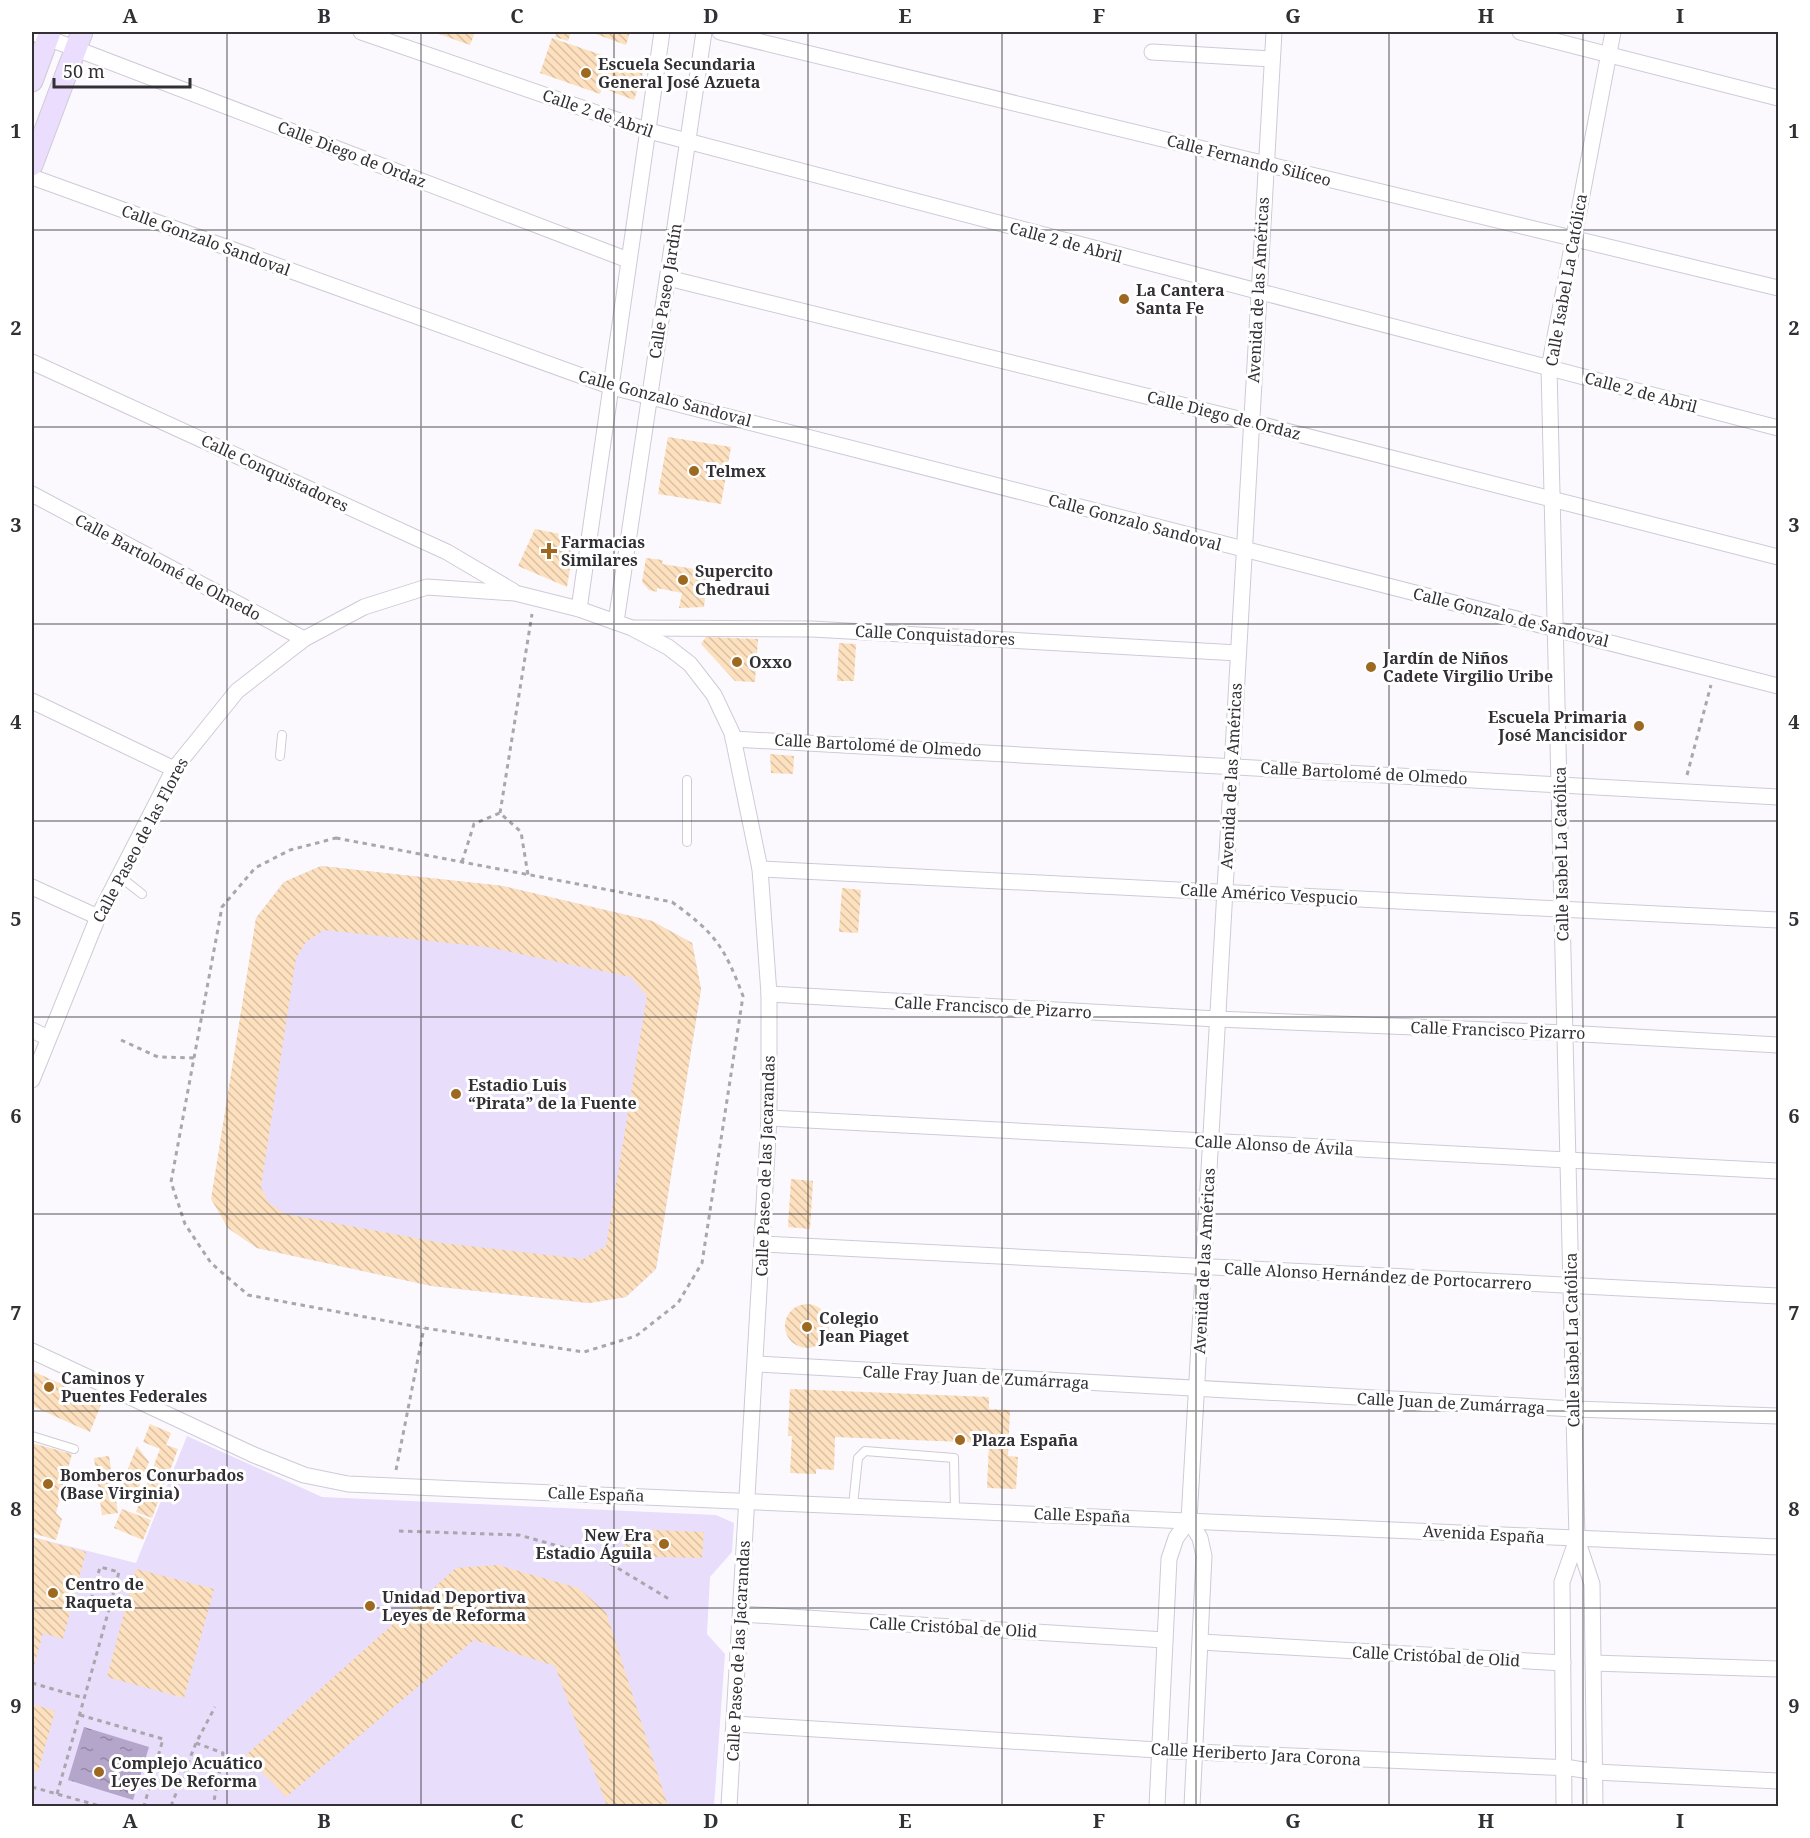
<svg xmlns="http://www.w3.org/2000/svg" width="1810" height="1838" font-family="'Noto Serif',serif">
	<defs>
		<pattern id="water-ripples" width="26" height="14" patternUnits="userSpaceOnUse" patternTransform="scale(1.5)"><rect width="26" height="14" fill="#b4a5ca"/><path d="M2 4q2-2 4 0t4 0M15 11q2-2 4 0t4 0" fill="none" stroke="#9387a5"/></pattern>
		<pattern id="building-back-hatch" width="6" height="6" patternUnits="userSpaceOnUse" patternTransform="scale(1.5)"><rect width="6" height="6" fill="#fde0be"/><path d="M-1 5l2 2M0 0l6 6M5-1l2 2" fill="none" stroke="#d9c0a4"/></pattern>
	</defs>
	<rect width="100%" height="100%" fill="#fbf9fe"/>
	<!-- green -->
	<g fill="#e8ddfb">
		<polygon points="321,866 503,886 652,921 692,943 701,989 656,1269 626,1297 589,1303 432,1286 257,1248 228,1228 256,918 284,882"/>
		<polygon points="187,1436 322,1497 716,1515 734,1523 732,1552 710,1577 707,1634 725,1654 714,1806 32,1806 32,1537 136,1563"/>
	</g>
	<!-- water -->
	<polygon fill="url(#water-ripples)" points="84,1727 149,1747 133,1800 68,1780"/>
	<!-- building -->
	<g fill="url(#building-back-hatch)" fill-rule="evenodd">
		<polygon points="433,32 475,32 470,45"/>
		<polygon points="557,32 571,32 568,41 555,37"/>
		<polygon points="590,32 630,32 626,45"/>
		<polygon points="552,38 631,65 630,68 643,73 634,100 602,88 600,94 540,73"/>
		<polygon points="668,437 731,447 721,504 658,494"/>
		<polygon points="535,529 575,537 567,587 518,566"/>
		<polygon points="646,558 663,560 662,564 708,571 704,607 679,608 682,593 657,588 657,592 649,590 642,582"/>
		<polygon points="706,637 758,639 755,682 735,681 701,644"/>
		<polygon points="839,643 856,644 854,681 837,681"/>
		<polygon points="770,754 794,756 793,774 771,773"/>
		<path d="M321,866L503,886L652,921L692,943L701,989L656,1269L626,1297L589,1303L432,1286L257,1248L228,1228L211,1199L256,918L284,882ZM324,930L487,947L631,977L647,996L606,1246L583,1259L442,1243L285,1214L268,1202L261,1187L296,958L306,942Z"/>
		<polygon points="842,888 861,890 858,933 839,932"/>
		<polygon points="791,1179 813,1181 810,1229 788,1227"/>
		<circle cx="807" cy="1326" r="22"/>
		<polygon points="32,1371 102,1402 90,1432 32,1406"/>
		<polygon points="790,1389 989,1397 989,1409 1010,1410 1008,1456 1018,1457 1016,1489 987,1488 989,1443 835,1437 834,1470 816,1469 816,1474 790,1473 792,1436 788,1436"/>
		<polygon points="150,1424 171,1433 166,1445 178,1449 152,1518 136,1512 160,1449 143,1442"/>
		<polygon points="32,1443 72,1454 56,1513 62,1519 56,1540 32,1533"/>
		<polygon points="137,1446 149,1462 134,1500 121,1486"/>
		<polygon points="109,1456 118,1513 102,1515 94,1458"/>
		<polygon points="122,1509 151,1520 143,1540 114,1528"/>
		<polygon points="627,1529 704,1532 702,1558 623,1556"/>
		<polygon points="32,1537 86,1552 63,1639 43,1633 32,1673"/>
		<polygon points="498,1565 578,1588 606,1612 668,1806 607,1806 555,1666 474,1640 286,1797 246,1755 456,1568"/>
		<polygon points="136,1569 214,1589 184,1698 107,1677"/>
		<polygon points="32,1704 55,1711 38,1772 32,1770"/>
	</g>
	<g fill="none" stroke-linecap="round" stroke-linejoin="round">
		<!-- lane casing -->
		<g stroke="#cfcad7" stroke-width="10">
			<g id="lane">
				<polyline points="280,756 282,735"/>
				<polyline points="687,780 687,842"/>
				<polyline points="118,875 142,894"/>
				<polyline points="32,1436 74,1449"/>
				<polyline points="853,1505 858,1458 865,1451 954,1458 955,1510"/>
			</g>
		</g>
		<!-- street casing -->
		<g stroke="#cfcad7" stroke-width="17">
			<g id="street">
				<polyline points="32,32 628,260"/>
				<polyline points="361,32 649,131 1778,428"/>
				<polyline points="720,32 1778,288"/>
				<polyline points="1520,32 1778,98"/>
				<polyline points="1152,52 1272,59"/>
				<polyline points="32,177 612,387 1778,686"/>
				<polyline points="668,278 1251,422 1778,557"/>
				<polyline points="32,362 447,552 513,591"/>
				<polyline points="32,494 304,639"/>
				<polyline points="579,609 662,32"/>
				<path d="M616,622C646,425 673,228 704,32"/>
				<polyline points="635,628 812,629 1238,653"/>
				<polyline points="32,701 174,769"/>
				<polyline points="733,739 1778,797"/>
				<polyline points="760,869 1778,920"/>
				<polyline points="32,887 98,917"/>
				<polyline points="769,994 1217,1019 1565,1033 1778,1045"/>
				<polyline points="32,1030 48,1038"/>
				<polyline points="32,1080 98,917 174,769 237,691 304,639 364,607 427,587 515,593 579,609 632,628 668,647 690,664 714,695 732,733 760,869 769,994 769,1118 729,1806"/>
				<polyline points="769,1118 1778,1171"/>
				<polyline points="763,1244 1778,1296"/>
				<polyline points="32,1351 254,1455 304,1475 348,1484 1778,1547"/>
				<polyline points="756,1364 1574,1409 1778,1416"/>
				<polyline points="1189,1520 1200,1538 1204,1556 1192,1806"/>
				<polyline points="741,1614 1165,1640"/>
				<polyline points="1201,1642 1563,1663"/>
				<polyline points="1593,1663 1778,1669"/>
				<polyline points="734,1724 1174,1751 1571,1768 1595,1772 1778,1781"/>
				<polyline points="1157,1806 1169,1559 1176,1538 1189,1520 1274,32"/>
				<polyline points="1564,1806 1562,1582 1577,1539"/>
				<polyline points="1595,1806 1592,1584 1577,1539 1549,368 1613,32"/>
			</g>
		</g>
		<!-- secondary casing -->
		<g stroke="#cfcad7" stroke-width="23">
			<g id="secondary">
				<polyline points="32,81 50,32"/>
				<polyline points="32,165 82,32"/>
			</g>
		</g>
		<!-- path -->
		<g stroke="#a9a7ac" stroke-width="3" stroke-dasharray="4.5 4.5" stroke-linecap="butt">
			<polyline points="1687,775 1711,685"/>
			<polyline points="500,813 532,614"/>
			<path d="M336,838L672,902C715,933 724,946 743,996L702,1263L678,1303L636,1336L584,1352L424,1328L248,1295L211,1263L185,1224L171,1182L222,907L255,868L290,850Z"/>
			<polyline points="462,862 474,824 500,813 521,832 528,875"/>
			<polyline points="121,1040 158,1057 194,1058"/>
			<polyline points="396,1470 424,1328"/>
			<polyline points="399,1531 519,1535 601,1558 669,1599"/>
			<polyline points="32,1683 84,1698"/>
			<polyline points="80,1715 163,1739 144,1806"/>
			<polyline points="196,1743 223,1753 213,1806"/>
			<polyline points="32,1787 100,1806"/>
			<path d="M57,1794C78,1720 99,1647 119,1572L100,1567L91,1600L110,1605"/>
			<polyline points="171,1806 196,1743 215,1707"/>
		</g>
		<!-- lane -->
		<use href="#lane" stroke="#fff" stroke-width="8"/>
		<!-- street -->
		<use href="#street" stroke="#fff" stroke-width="15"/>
		<!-- secondary -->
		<use href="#secondary" stroke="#ebddfd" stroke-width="21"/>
	</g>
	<!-- grid -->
	<path fill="none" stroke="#323035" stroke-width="1.5" stroke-opacity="0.55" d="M227,32V1806M421,32V1806M614,32V1806M808,32V1806M1002,32V1806M1196,32V1806M1389,32V1806M1583,32V1806M32,230H1778M32,427H1778M32,624H1778M32,821H1778M32,1017H1778M32,1214H1778M32,1411H1778M32,1608H1778"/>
	<!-- markers -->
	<g fill="#9d6820" stroke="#fff" stroke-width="2">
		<circle cx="586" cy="73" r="6"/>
		<circle cx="1124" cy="299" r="6"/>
		<circle cx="694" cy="471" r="6"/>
		<path d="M546 542h6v6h6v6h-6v6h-6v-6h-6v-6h6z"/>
		<circle cx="683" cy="580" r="6"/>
		<circle cx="737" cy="662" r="6"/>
		<circle cx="1371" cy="667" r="6"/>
		<circle cx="1639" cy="726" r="6"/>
		<circle cx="456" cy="1094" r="6"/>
		<circle cx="807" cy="1327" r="6"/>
		<circle cx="49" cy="1387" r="6"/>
		<circle cx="960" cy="1440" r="6"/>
		<circle cx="48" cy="1484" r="6"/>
		<circle cx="664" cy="1544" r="6"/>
		<circle cx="53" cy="1593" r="6"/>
		<circle cx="370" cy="1606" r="6"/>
		<circle cx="99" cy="1772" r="6"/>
	</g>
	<g text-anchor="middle" stroke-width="6" stroke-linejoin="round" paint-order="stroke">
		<!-- poi labels -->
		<g font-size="16" font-weight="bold" fill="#323035" stroke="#fff" text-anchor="start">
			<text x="598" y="70">Escuela Secundaria<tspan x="598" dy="18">General José Azueta</tspan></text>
			<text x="1136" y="296">La Cantera<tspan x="1136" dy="18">Santa Fe</tspan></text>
			<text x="706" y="477">Telmex</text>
			<text x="561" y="548">Farmacias<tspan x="561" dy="18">Similares</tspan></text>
			<text x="695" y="577">Supercito<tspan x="695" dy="18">Chedraui</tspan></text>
			<text x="1383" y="664">Jardín de Niños<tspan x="1383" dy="18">Cadete Virgilio Uribe</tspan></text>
			<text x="749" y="668">Oxxo</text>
			<text x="1627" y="723" text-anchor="end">Escuela Primaria<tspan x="1627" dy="18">José Mancisidor</tspan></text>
			<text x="468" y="1091">Estadio Luis<tspan x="468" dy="18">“Pirata” de la Fuente</tspan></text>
			<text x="819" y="1324">Colegio<tspan x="819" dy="18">Jean Piaget</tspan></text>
			<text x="61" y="1384">Caminos y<tspan x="61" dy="18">Puentes Federales</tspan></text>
			<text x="972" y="1446">Plaza España</text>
			<text x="60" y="1481">Bomberos Conurbados<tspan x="60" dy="18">(Base Virginia)</tspan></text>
			<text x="652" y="1541" text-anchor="end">New Era<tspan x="652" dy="18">Estadio Águila</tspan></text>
			<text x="65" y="1590">Centro de<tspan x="65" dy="18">Raqueta</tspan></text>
			<text x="382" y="1603">Unidad Deportiva<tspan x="382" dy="18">Leyes de Reforma</tspan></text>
			<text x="111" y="1769">Complejo Acuático<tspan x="111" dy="18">Leyes De Reforma</tspan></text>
		</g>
		<!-- street labels -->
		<g font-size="16" fill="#323035" stroke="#fff">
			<text transform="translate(598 113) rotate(19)" y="6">Calle 2 de Abril</text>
			<text transform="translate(352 154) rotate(21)" y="6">Calle Diego de Ordaz</text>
			<text transform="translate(1249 160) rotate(14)" y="6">Calle Fernando Silíceo</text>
			<text transform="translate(206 240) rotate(20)" y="6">Calle Gonzalo Sandoval</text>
			<text transform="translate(1066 242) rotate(15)" y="6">Calle 2 de Abril</text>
			<text transform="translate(1566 280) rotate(-80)" y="6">Calle Isabel La Católica</text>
			<text transform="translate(1258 290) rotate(-87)" y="6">Avenida de las Américas</text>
			<text transform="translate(665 291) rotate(-81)" y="6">Calle Paseo Jardín</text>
			<text transform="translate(1641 392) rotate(15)" y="6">Calle 2 de Abril</text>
			<text transform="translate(665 398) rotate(15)" y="6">Calle Gonzalo Sandoval</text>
			<text transform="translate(1224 415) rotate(14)" y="6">Calle Diego de Ordaz</text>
			<text transform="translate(275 473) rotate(25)" y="6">Calle Conquistadores</text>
			<text transform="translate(1135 522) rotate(15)" y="6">Calle Gonzalo Sandoval</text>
			<text transform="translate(168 567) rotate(28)" y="6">Calle Bartolomé de Olmedo</text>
			<text transform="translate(1511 617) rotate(14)" y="6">Calle Gonzalo de Sandoval</text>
			<text transform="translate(935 635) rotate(3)" y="6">Calle Conquistadores</text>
			<text transform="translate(878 745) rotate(3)" y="6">Calle Bartolomé de Olmedo</text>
			<text transform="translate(1364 773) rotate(3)" y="6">Calle Bartolomé de Olmedo</text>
			<text transform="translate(1231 776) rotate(-87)" y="6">Avenida de las Américas</text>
			<text transform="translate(140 840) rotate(-62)" y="6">Calle Paseo de las Flores</text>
			<text transform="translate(1561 854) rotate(-91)" y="6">Calle Isabel La Católica</text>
			<text transform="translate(1269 894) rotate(3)" y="6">Calle Américo Vespucio</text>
			<text transform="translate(993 1007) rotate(3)" y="6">Calle Francisco de Pizarro</text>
			<text transform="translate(1498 1030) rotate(2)" y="6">Calle Francisco Pizarro</text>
			<text transform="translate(1274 1145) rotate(3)" y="6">Calle Alonso de Ávila</text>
			<text transform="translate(765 1166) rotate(-88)" y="6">Calle Paseo de las Jacarandas</text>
			<text transform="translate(1204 1261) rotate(-87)" y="6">Avenida de las Américas</text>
			<text transform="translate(1378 1276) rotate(3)" y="6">Calle Alonso Hernández de Portocarrero</text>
			<text transform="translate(1572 1340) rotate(-91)" y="6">Calle Isabel La Católica</text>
			<text transform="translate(976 1377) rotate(3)" y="6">Calle Fray Juan de Zumárraga</text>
			<text transform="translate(1451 1403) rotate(3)" y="6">Calle Juan de Zumárraga</text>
			<text transform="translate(596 1494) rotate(2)" y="6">Calle España</text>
			<text transform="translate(1082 1515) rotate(2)" y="6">Calle España</text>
			<text transform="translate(1484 1534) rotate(3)" y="6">Avenida España</text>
			<text transform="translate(953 1627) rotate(3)" y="6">Calle Cristóbal de Olid</text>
			<text transform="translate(738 1651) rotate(-87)" y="6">Calle Paseo de las Jacarandas</text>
			<text transform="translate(1436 1656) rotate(3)" y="6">Calle Cristóbal de Olid</text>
			<text transform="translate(1256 1754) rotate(3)" y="6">Calle Heriberto Jara Corona</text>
		</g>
	</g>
	<!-- border -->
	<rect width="1810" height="1838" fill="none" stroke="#ffffff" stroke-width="66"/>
	<!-- scale -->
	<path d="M54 78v9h136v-9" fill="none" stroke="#323035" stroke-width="3"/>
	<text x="63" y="78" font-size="18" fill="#323035" stroke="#ffffff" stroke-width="4.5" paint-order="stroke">50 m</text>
	<rect x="33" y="33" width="1744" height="1772" fill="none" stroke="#323035" stroke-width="2"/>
	<g font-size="20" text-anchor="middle" font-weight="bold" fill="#323035">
		<text x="130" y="23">A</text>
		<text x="324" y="23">B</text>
		<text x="517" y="23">C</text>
		<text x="711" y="23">D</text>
		<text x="905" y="23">E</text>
		<text x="1099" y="23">F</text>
		<text x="1293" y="23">G</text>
		<text x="1486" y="23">H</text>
		<text x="1680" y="23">I</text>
		<text x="16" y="138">1</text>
		<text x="1794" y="138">1</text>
		<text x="16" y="335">2</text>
		<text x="1794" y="335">2</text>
		<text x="16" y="532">3</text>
		<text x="1794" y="532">3</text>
		<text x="16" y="729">4</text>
		<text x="1794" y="729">4</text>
		<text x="16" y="926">5</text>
		<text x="1794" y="926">5</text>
		<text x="16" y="1123">6</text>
		<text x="1794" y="1123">6</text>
		<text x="16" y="1320">7</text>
		<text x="1794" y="1320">7</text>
		<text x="16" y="1516">8</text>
		<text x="1794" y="1516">8</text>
		<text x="16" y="1713">9</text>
		<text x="1794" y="1713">9</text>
		<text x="130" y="1828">A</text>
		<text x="324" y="1828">B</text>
		<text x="517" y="1828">C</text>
		<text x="711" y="1828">D</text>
		<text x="905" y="1828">E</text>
		<text x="1099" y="1828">F</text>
		<text x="1293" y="1828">G</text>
		<text x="1486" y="1828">H</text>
		<text x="1680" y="1828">I</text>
	</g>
</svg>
